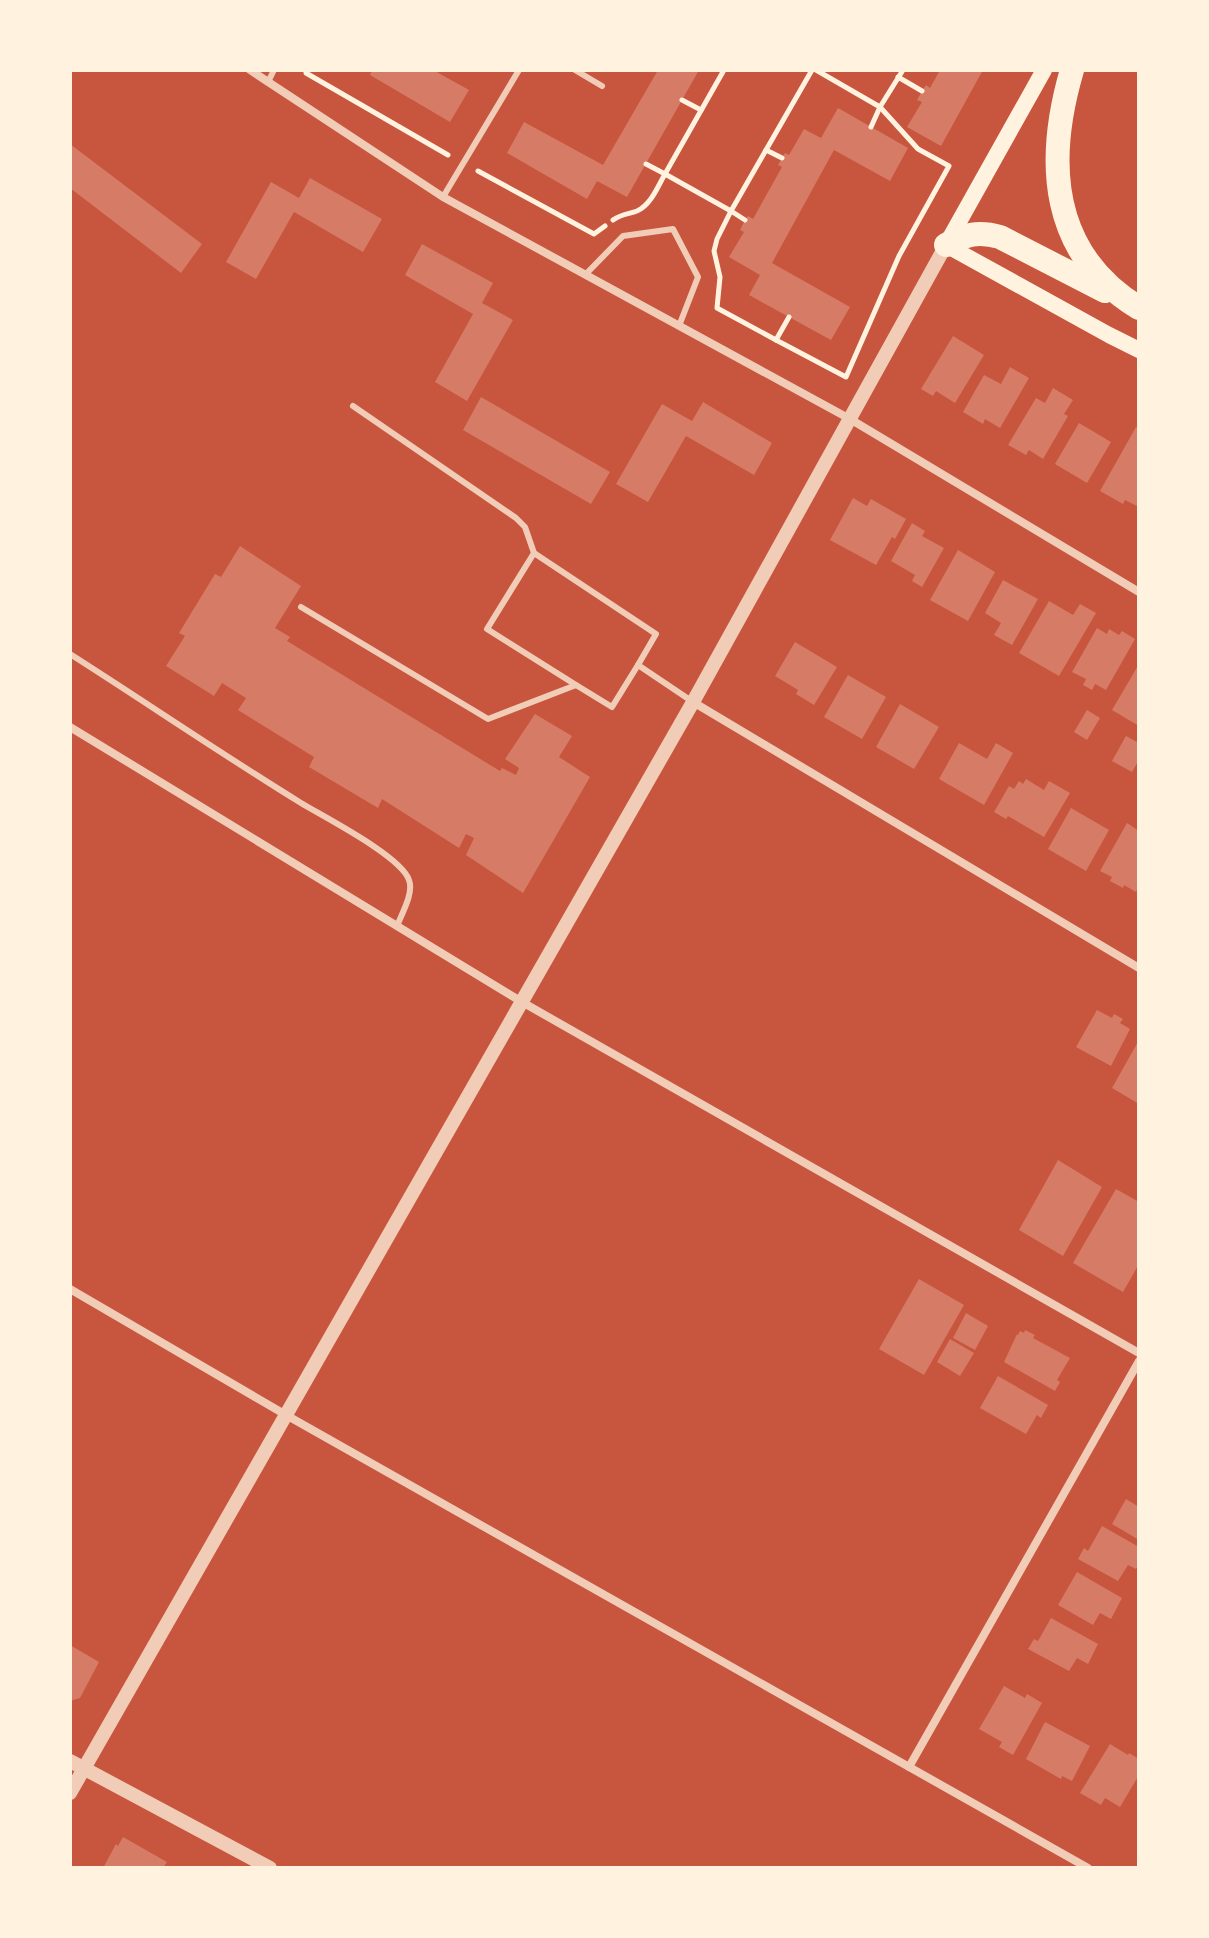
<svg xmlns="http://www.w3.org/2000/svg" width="1209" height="1938" font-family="'Varela Round',sans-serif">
	<rect width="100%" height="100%" fill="#c8553d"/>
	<!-- building -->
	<g fill="#d67c66">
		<polygon points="372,70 433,70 469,90 450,122 370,75"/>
		<polygon points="658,70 699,70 627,197 597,181 587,199 507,153 524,122 603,165"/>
		<polygon points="940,70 983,70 941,146 907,127 922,102 917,100 922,91 926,85 930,88"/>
		<polygon points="838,108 908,148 890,181 834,150 772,263 850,307 831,340 749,295 760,275 729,257 744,232 740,230 745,220 748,216 753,219 782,167 778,165 785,153 789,155 804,129 821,138"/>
		<polygon points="70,144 202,244 181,273 70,188"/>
		<polygon points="310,178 382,219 363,252 294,212 256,279 226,262 271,182 299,198"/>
		<polygon points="422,244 493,283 482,303 513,320 467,401 435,382 473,314 405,275"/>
		<polygon points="953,336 984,355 955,403 936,391 933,396 921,389"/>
		<polygon points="1010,367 1029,378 1000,428 985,419 983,424 963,412 984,375 1001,384"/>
		<polygon points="1053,388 1073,400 1064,414 1068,416 1043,459 1029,450 1026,455 1008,445 1036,398 1045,403"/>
		<polygon points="481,397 610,472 591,504 463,430"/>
		<polygon points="703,402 772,443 754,475 686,436 648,502 616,484 662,404 692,421"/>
		<polygon points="1079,423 1111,442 1087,483 1055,464"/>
		<polygon points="1136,427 1139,429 1139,507 1125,500 1123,504 1100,491"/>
		<polygon points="853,498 867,506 871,499 906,519 895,539 892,537 876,565 830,540"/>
		<polygon points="912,523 925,531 922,536 944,548 922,587 912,581 915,575 891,561"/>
		<polygon points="240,546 301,586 275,628 290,637 287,641 500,771 502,768 516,775 519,768 505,759 535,714 572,736 559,757 590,777 523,893 466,855 474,838 466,834 459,848 382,799 378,808 309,767 314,757 238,710 246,698 222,683 214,696 166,666 185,636 179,633 215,574 221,577"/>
		<polygon points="958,550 995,572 968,621 930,600"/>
		<polygon points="1003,580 1038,599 1012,645 994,635 1001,623 985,613"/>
		<polygon points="1049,601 1073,615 1080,604 1096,613 1059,676 1019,653"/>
		<polygon points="1097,628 1107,634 1109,629 1119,635 1122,631 1135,639 1106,690 1095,684 1092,690 1083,685 1086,679 1072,672"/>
		<polygon points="795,642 837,667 814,705 796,694 798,690 775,676"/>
		<polygon points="1139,664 1139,726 1112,710"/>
		<polygon points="848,675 886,697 862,739 824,717"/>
		<polygon points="900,704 939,727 914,769 876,747"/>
		<polygon points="1087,710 1100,718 1087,740 1074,732"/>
		<polygon points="1126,736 1139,743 1139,760 1132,772 1112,761"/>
		<polygon points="959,743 987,759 996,743 1013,753 984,805 939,779"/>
		<polygon points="1026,779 1044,790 1049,781 1070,793 1044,837 1008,816 1006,819 994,812 1009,786 1014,789 1019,781 1023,784"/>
		<polygon points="1071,808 1109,830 1086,871 1048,849"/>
		<polygon points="1127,823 1139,831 1139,887 1136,892 1124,885 1123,888 1110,881 1112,877 1100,871"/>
		<polygon points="1097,1010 1112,1018 1114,1014 1123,1019 1120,1023 1130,1029 1111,1066 1076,1047"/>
		<polygon points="1139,1040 1139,1104 1112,1088"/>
		<polygon points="1058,1160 1102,1187 1063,1256 1019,1230"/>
		<polygon points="1116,1189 1139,1202 1139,1264 1123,1292 1073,1263"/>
		<polygon points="919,1279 964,1305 924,1375 879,1349"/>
		<polygon points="966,1313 988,1326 975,1350 953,1338"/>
		<polygon points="1025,1330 1035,1335 1033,1338 1070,1358 1057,1380 1060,1382 1055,1391 1004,1362 1017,1334 1018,1335 1020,1331 1024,1333"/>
		<polygon points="950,1339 974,1353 960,1376 937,1362"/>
		<polygon points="998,1376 1048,1405 1041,1418 1037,1415 1026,1434 980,1408"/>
		<polygon points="1126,1499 1139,1507 1139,1540 1112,1524"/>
		<polygon points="1102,1526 1139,1547 1139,1563 1136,1569 1128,1565 1118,1581 1078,1559 1084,1548 1088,1551"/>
		<polygon points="1077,1572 1122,1598 1111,1619 1100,1613 1093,1625 1058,1605"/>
		<polygon points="1051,1618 1098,1644 1088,1664 1077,1658 1069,1671 1028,1649 1034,1639 1038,1641"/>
		<polygon points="70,1645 99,1662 80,1698 70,1701"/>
		<polygon points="1004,1686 1025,1698 1027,1694 1042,1703 1013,1755 999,1747 1002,1742 979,1729"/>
		<polygon points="1045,1722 1090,1746 1072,1781 1062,1776 1061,1779 1026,1759"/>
		<polygon points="1110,1744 1128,1755 1129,1753 1139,1759 1139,1775 1120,1807 1105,1798 1101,1805 1080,1793"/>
		<polygon points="123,1837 167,1862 163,1868 103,1868 116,1844 118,1846"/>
	</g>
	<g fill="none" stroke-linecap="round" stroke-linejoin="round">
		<!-- path -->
		<g stroke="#fff3e0" stroke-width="5">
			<polyline points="306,70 306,73 448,155"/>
			<polyline points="724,70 665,174 731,211 812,70"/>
			<polyline points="898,77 922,91"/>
			<polyline points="682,100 701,110"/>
			<polyline points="871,127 880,107 903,70"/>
			<polyline points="766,150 782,158"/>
			<polyline points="478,171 594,234 605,226"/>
			<path d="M613,220C621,214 629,214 637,211C651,205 658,186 665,174L646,164"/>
			<polyline points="745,220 731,211 717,239 714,251 720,277 717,308 776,340"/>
			<polyline points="789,317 776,340 846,377 899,256 949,166 918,149 880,107 816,70"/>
		</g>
		<!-- service -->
		<g stroke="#f1ccb7" stroke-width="6">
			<polyline points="575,70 602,86"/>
			<polyline points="268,82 274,70"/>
			<polyline points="443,197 519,70"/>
			<polyline points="585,275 623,236 673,229 698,277 679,326"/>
			<polyline points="353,406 516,518 525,527 534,553 487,629 576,685"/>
			<polyline points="534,553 656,634 638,665"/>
			<polyline points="301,607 488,719 576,685 612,707 638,665 693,702"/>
			<path d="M70,654C147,703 223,755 301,803C324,817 401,856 409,880C414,893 402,913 397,926"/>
		</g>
		<!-- minor -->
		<g stroke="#f1ccb7" stroke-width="8">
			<polyline points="250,70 443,197 850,419 1139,592"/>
			<polyline points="693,702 1139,968"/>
			<polyline points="70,727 522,1002 1139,1353"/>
			<polyline points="70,1289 286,1415 1088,1868"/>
			<polyline points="909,1767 1139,1361"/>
		</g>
		<!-- tertiary -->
		<g stroke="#f1ccb7" stroke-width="14">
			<polyline points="70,1761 270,1868"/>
			<polyline points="70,1793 693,702 946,245"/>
		</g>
		<!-- secondary -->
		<polyline stroke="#fff3e0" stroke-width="16" points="1044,70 946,245 1109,335 1139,350"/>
		<!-- motorway -->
		<g stroke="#fff3e0" stroke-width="24">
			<path d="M1072,70C1045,162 1050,254 1139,308"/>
			<path d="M946,245C965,234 979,231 1000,237L1105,291"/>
		</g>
	</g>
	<!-- border -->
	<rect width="1209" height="1938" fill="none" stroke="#fff3e0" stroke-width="144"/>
</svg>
